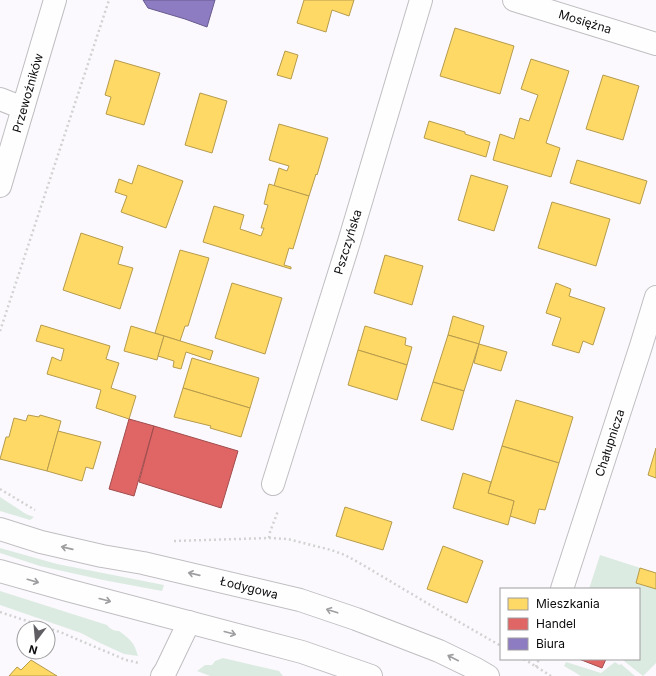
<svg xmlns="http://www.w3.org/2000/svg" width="656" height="676" font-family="Inter,sans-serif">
	<rect width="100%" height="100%" fill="#fbf9fd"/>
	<!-- green -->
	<g fill="#dcebe1">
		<polygon points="0,497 26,514 34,517 30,520 0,511"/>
		<polygon points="0,548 57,564 164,585 162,591 103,580 40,566 0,553"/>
		<polygon points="600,555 656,573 656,663 643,676 624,661 625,659 639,659 639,589 589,589"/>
		<path d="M0,591L107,625C110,629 114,631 119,631C131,640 134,642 138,656L124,654L98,642L81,633L0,605Z"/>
		<polygon points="223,658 279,671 283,676 210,676 197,671 205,665 212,665 215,661"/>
		<polygon points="566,662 601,673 615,662 619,665 621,664 635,676 581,676 564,666"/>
	</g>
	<!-- homes -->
	<g fill="#ffd966" stroke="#b69b4c">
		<polygon points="304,0 354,0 349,16 332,10 326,32 297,23"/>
		<polygon points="455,28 514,46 500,94 440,76"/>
		<polygon points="285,51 298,55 291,79 277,75"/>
		<polygon points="531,59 569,71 546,143 560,148 551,177 493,160 500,134 514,139 520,118 529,121 538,95 521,89"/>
		<polygon points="115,60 160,73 144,125 106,114 111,97 105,95"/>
		<polygon points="603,75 639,86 623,140 586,129"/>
		<polygon points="200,93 227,101 212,153 185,145"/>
		<polygon points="429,121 465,132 465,134 490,142 486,157 424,138"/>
		<polygon points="279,124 328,138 317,175 316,174 309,196 274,186 279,168 287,171 289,166 269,160"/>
		<polygon points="577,160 647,181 640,204 570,183"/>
		<polygon points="138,165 183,181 166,228 121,212 127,196 115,192 119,179 132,184"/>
		<polygon points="471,175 508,186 494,231 458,220"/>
		<polygon points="269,184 309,196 293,249 289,248 284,265 291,267 291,269 203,242 214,206 244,215 240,229 261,236 264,228 261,228 268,205 264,204"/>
		<polygon points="552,202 610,219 596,266 538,248"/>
		<polygon points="81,233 123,247 118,264 133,268 120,309 63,290"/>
		<polygon points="180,250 209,258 188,326 185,326 180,341 155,333"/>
		<polygon points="385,255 423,266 412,305 374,293"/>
		<polygon points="232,283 282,298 265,354 215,338"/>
		<polygon points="556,283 571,289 569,296 605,308 593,345 583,341 579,353 552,345 561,318 546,313"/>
		<polygon points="453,316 484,326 479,344 448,335"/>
		<polygon points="41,325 110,346 106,359 119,363 111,388 136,396 129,419 96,408 101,390 47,374 52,357 61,361 64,349 36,341"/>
		<polygon points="131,326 164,336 157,360 124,351"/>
		<polygon points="365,326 406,338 405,345 412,347 407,365 358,350"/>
		<polygon points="448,335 479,344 464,391 433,382"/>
		<polygon points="164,336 213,351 210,360 186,352 181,369 173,367 174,361 158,356"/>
		<polygon points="479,344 507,352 501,371 474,363"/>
		<polygon points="358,350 407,365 397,400 348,385"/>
		<polygon points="192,358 259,378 250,408 183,388"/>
		<polygon points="433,382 464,391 453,430 421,420"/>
		<polygon points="183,388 250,408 241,437 210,428 211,426 174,417"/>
		<polygon points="516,400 573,417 559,463 502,446"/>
		<polygon points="28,415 39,417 40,415 61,421 47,471 0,459 6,437 9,437 14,418 26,421"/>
		<polygon points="58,431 101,442 93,469 86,467 82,481 47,471"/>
		<polygon points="502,446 559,463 545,510 539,509 535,524 510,516 514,501 488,493"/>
		<polygon points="656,448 656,478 648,475"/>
		<polygon points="463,473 491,482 488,493 514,501 508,525 453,508"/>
		<polygon points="345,507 392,522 383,550 336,536"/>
		<polygon points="443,546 483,561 467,603 427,589"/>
		<polygon points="640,568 656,573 656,589 636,583"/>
		<polygon points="31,660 57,676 9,676 17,667 21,670"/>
	</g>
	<!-- shops -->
	<g fill="#e06666" stroke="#a14b4c">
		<polygon points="129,419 154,426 134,496 109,489"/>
		<polygon points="154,426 238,451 221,508 139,482"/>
		<polygon points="579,659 606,659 602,668"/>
	</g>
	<!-- offices -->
	<polygon fill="#8e7cc3" stroke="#675a8d" points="143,0 215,0 207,27 185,19 148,8"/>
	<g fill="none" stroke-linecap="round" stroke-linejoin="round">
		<!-- street casing -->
		<g stroke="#c0bec1" stroke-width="24">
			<g id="street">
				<polyline points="514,0 656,44"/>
				<polyline points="0,99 23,108"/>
				<polyline points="0,186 55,0"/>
				<polyline points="273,484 349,242 421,0"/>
				<polyline points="562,589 641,346 656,297"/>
				<polyline points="162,676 166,670 189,622"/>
			</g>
		</g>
		<!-- secondary casing -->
		<g stroke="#c0bec1" stroke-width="24">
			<g id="secondary">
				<polyline points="0,529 41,542 102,556 143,563 300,600 356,619 439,651 476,669 488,676"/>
				<polyline points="0,571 67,590 302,652 371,676"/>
			</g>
		</g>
		<!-- path -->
		<g stroke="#d2d2d2" stroke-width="2.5" stroke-dasharray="2 3" stroke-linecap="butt">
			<polyline points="0,331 109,0"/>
			<polyline points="0,489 35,510"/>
			<polyline points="269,538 270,532 278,511"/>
			<polyline points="174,541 269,538 288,539 331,550 345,555 363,565 442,612 501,646"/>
			<polyline points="0,612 60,632 126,660 139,663"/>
			<polyline points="524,659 551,676"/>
			<polyline points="536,667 539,659"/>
		</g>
		<!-- street -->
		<use href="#street" stroke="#fefeff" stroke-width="22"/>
		<!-- secondary -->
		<use href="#secondary" stroke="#fefeff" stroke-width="22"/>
	</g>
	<!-- one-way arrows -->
	<defs><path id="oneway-shaft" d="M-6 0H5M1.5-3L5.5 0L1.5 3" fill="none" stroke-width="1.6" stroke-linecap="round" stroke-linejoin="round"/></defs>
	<g stroke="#9e9d9f">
		<use href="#oneway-shaft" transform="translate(67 548) rotate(-167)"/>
		<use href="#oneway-shaft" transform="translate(194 574) rotate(-167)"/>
		<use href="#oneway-shaft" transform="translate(33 581) rotate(16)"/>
		<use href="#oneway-shaft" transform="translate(105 600) rotate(15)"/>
		<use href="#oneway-shaft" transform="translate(332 611) rotate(-162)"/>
		<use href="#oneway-shaft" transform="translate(230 633) rotate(15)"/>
		<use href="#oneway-shaft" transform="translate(453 658) rotate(-153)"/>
	</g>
	<g text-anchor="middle" stroke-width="4" stroke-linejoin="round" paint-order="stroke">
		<!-- street labels -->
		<g font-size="12" fill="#0d0b0e" stroke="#fff">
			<text transform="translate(585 22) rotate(17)" y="4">Mosiężna</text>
			<text transform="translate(28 93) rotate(-74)" y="4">Przewoźników</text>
			<text transform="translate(348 242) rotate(-73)" y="4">Pszczyńska</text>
			<text transform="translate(610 443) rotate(-72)" y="4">Chałupnicza</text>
			<text transform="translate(249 588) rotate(14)" y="4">Łodygowa</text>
		</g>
	</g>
	<!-- legend -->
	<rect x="500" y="588" width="140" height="72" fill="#ffffff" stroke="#9e9d9f"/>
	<rect x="508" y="598" width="20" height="12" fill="#ffd966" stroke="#9e9d9f"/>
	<text x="536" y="608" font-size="12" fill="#0d0b0e">Mieszkania</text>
	<rect x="508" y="618" width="20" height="12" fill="#e06666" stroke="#9e9d9f"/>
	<text x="536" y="628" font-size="12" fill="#0d0b0e">Handel</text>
	<rect x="508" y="638" width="20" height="12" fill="#8e7cc3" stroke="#9e9d9f"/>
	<text x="536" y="648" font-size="12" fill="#0d0b0e">Biura</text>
	<!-- north arrow -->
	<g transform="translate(36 640) rotate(196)"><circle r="19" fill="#ffffff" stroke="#9e9d9f"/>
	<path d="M0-3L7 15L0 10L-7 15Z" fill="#605e62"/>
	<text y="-6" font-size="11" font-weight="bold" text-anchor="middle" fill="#0d0b0e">N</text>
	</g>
</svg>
